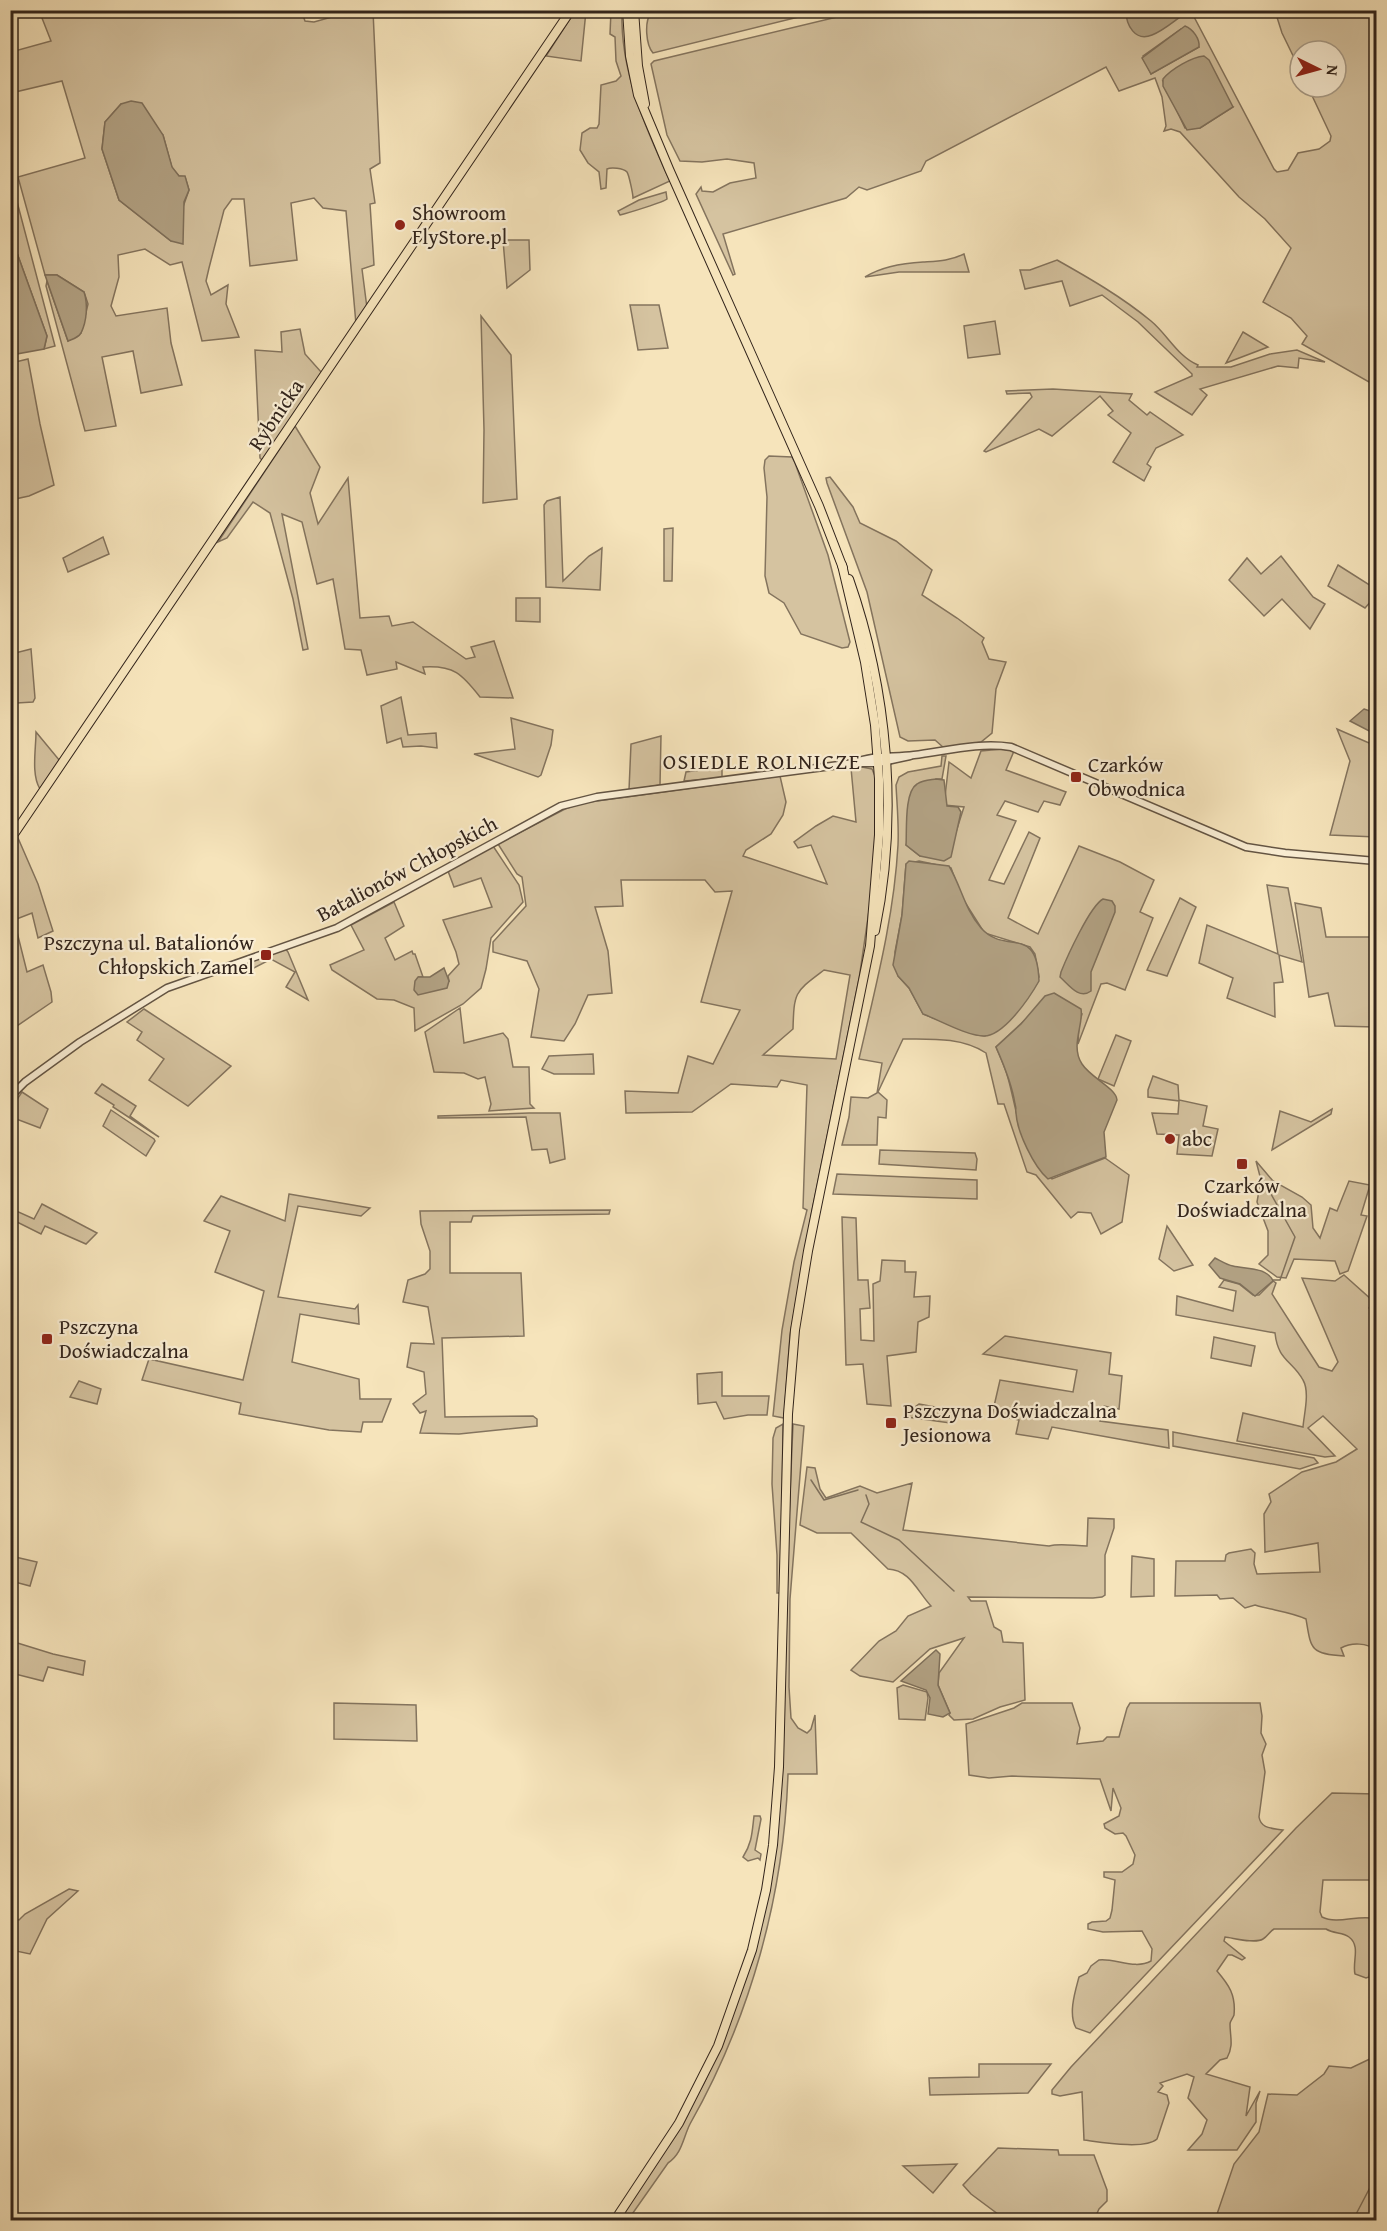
<svg xmlns="http://www.w3.org/2000/svg" width="1387" height="2231" font-family="'Gentium Book Plus',serif">
	<rect width="100%" height="100%" fill="#f6e4bb"/>
	<filter id="stains"><feTurbulence type="fractalNoise" baseFrequency=".00333" numOctaves="4"/><feColorMatrix values="0 0 0 0 .2 0 0 0 0 .09 0 0 0 0 .02 0 0 0 .5 -.17"/></filter>
	<radialGradient id="worn" r=".72"><stop offset=".6" stop-color="#630" stop-opacity="0"/><stop offset="1" stop-color="#630" stop-opacity=".3"/></radialGradient>
	<!-- green -->
	<g fill="#d5c3a0" stroke="#84745e" stroke-width="1.5" fill-rule="evenodd">
		<path d="M301,10L305,21L314,22L353,11H373L380,163L370,169L375,203L370,204L374,265L362,269L367,308L356,324L346,211L323,208L314,198L291,203L297,260L250,266L244,199H232L224,210L209,268L206,281L211,295L228,285L226,304L239,337L202,341L182,262L170,265L145,249L118,255L119,277L111,306L116,316L167,308L171,343L182,385L141,393L133,351L102,357L116,426L85,431L46,286L47,281L68,341L81,333L88,304L84,292L57,275H45L18,177L85,158L62,81L11,93V52L51,41L42,18L41,11ZM121,104L163,135L172,168L179,176L185,177L189,190L171,241L119,200L102,149L105,122Z"/>
		<path d="M1331,10L1376,11V386L1302,344L1307,336L1291,318L1263,302L1291,248L1265,219L1239,197L1180,132L1171,129L1164,131L1166,126L1162,97L1155,78L1119,91L1106,67L926,161L921,171L867,190L859,187L846,198L723,234L735,274L733,275L696,194L701,187L702,191L713,192L730,183L756,178L754,163L727,159L702,162L680,161L667,135L651,64L654,61L862,11H1195L1192,13L1274,169L1277,172L1288,170L1298,153L1319,149L1330,141L1331,136L1308,87H1336V51H1300V70L1282,33L1275,11C1290,11 1319,14 1331,10ZM1181,29L1199,47L1151,74L1143,56ZM1163,81L1233,107L1200,128H1185Z"/>
		<polygon points="575,11 591,11 586,11 581,61 546,56"/>
		<path d="M611,11H622C620,71 645,127 670,181L633,198C633,194 629,175 627,172C623,168 611,167 607,169L606,188L601,189L599,172L588,163L580,150L582,133L590,128H597L599,124L601,85L616,81L621,76L616,61L615,37L610,34Z"/>
		<path d="M659,11V10L823,11L653,53C646,45 644,22 651,13Z"/>
		<polygon points="10,175 55,346 44,349 47,336 17,253 11,250"/>
		<path d="M666,192L667,199C664,202 628,213 620,215L618,211L639,200Z"/>
		<polygon points="503,240 529,240 530,270 507,288"/>
		<path d="M964,254L969,272H899L865,277C881,267 904,263 923,262C939,261 949,261 964,254Z"/>
		<path d="M1057,260C1089,278 1122,297 1151,321C1167,334 1178,357 1198,365L1197,367H1231L1270,354L1297,350L1325,362L1299,358L1298,368L1278,366L1200,389L1207,395L1192,415L1155,392L1192,376V374L1138,322L1102,295L1070,306L1062,281L1025,289L1020,270H1030Z"/>
		<polygon points="630,305 659,305 668,348 638,350"/>
		<polygon points="481,316 511,355 517,499 483,503 484,430"/>
		<polygon points="995,321 1000,354 968,358 964,326"/>
		<polygon points="300,329 305,354 322,373 263,461 260,458 255,350 282,352 281,332"/>
		<polygon points="1243,332 1268,347 1226,363"/>
		<polygon points="28,359 40,424 54,485 29,496 15,499 10,478 11,363"/>
		<polygon points="1053,389 1132,394 1129,400 1147,415 1150,412 1183,435 1156,448 1147,464 1151,467 1144,481 1113,462 1131,433 1108,415 1113,411 1100,396 1052,436 1039,429 986,452 984,451 1032,397 1030,393 1007,394 1006,391"/>
		<path d="M295,426L320,467L310,493L318,524L348,478L360,618L389,616L392,626L413,622L466,659L475,657L471,647L494,641L513,698L480,697C462,674 454,665 423,667L425,674L396,662L397,669L367,675L361,650L345,649L333,579L317,584L302,522L282,514L308,649L303,650L293,599L270,513L253,502L227,538L218,542Z"/>
		<polygon points="769,456 792,457 795,463 828,555 850,642 848,647 842,648 801,634 784,603 769,593 765,576 767,497 764,468 765,460"/>
		<polygon points="830,477 853,507 860,523 896,541 932,570 922,595 957,618 984,638 982,642 989,659 1006,662 996,689 992,733 981,742 944,748 935,740 908,741 900,737 867,592 827,483 826,478"/>
		<polygon points="560,497 563,581 589,556 602,548 600,590 546,587 544,505 547,501"/>
		<polygon points="673,528 672,581 664,581 664,529"/>
		<polygon points="103,537 109,554 68,572 63,558"/>
		<polygon points="1281,556 1313,597 1325,604 1310,629 1282,599 1264,616 1229,580 1247,558 1261,574"/>
		<polygon points="1338,565 1376,589 1373,599 1365,608 1328,586"/>
		<polygon points="516,598 540,598 540,622 516,621"/>
		<polygon points="31,649 35,698 33,702 17,703 13,687 11,687 11,654"/>
		<polygon points="401,697 408,735 436,733 437,748 421,746 403,747 401,738 387,743 381,706"/>
		<polygon points="511,718 553,730 551,745 541,775 538,777 474,754 515,749"/>
		<polygon points="1337,729 1376,746 1376,837 1330,835 1350,761"/>
		<path d="M36,732L60,761L40,789C31,775 36,749 36,732Z"/>
		<polygon points="661,736 660,785 629,790 631,744"/>
		<path d="M1002,749L1014,751L1006,770L1066,792L1060,805L1044,801L1038,812L1005,801L997,815L1016,821L989,880L1004,884L1029,832L1040,838L1008,918L1038,934L1079,846L1120,862L1154,880L1140,912L1153,918L1125,990L1107,983L1101,984L1078,1044L1079,1024L1082,1014L1026,1019L996,1047C1000,1057 1005,1067 1008,1078C1018,1113 1020,1156 1052,1179L1105,1158L1129,1175L1122,1222L1101,1234L1091,1213L1078,1212L1071,1218L1036,1175L1027,1172L1004,1104H998L986,1053C962,1037 931,1039 903,1039L878,1092L887,1100L886,1118L878,1117L877,1145H842L849,1117L851,1097L868,1098L877,1093L882,1063L859,1059C875,989 894,918 898,845C899,825 897,805 896,785L899,777L908,772L941,766L942,756H946L942,779H936L906,845L920,856L956,832L964,807L944,805L949,762L971,778L981,751ZM919,861L951,868L961,896L982,929L983,935L988,934L1030,947L1035,954L1039,977L985,1036L977,1035L923,1014L909,988L898,976L895,952L902,915L906,864Z"/>
		<polygon points="722,767 722,778 684,781 686,772"/>
		<path d="M862,767L872,769L875,776L876,833L871,897L859,979L812,1211L790,1335L784,1418L773,1416L782,1330L794,1262L807,1210L803,1208L807,1085L781,1080L777,1087L731,1084L692,1112L626,1113L625,1091L678,1093L688,1056L713,1064L740,1010L701,1002L732,891L715,892L705,880H621L623,906L595,907L608,951L612,993L588,995L575,1024L564,1041L531,1037L539,989L527,961L493,952V942L526,906L522,877L517,874L498,844L565,809L582,803L780,776L786,802L783,815L771,834L746,850L743,856L827,884L811,845L798,848L794,842L816,826L833,816L856,822L851,768ZM824,970L850,975L836,1059L763,1055L793,1029C794,991 795,992 824,970Z"/>
		<polygon points="18,838 38,884 53,931 38,938 32,913 14,920 27,972 43,965 51,992 52,1002 11,1030 10,848"/>
		<polygon points="493,846 519,885 523,902 491,938 486,969 481,988 463,1004 415,1031 414,1008 394,1000 377,999 332,970 330,965 364,950 351,925 394,902 404,926 385,938 395,960 412,951 413,954 415,954 423,977 418,977 449,981 448,976 459,964 456,952 443,920 492,907 481,878 454,887 448,871"/>
		<polygon points="1267,885 1288,888 1302,962 1279,955 1283,982 1274,983 1275,1017 1227,998 1233,978 1199,963 1207,925 1278,954"/>
		<polygon points="1180,898 1196,907 1167,976 1147,970"/>
		<polygon points="1295,903 1321,908 1326,937 1376,937 1376,1027 1335,1026 1328,993 1309,997"/>
		<polygon points="285,948 288,952 308,1000 286,987 295,972 271,959 250,970 245,962"/>
		<polygon points="460,1008 464,1043 503,1033 508,1039 513,1067 529,1067 530,1104 534,1108 489,1111 491,1104 485,1077 478,1079 464,1073 434,1072 425,1032"/>
		<polygon points="144,1009 231,1066 188,1106 149,1080 164,1059 137,1040 142,1032 127,1022"/>
		<polygon points="1116,1035 1131,1041 1114,1086 1098,1079"/>
		<polygon points="593,1054 594,1074 554,1074 542,1069 549,1056"/>
		<polygon points="1153,1076 1178,1085 1179,1100 1207,1106 1203,1126 1218,1129 1212,1156 1177,1154 1179,1135 1157,1134 1152,1113 1178,1114 1179,1101 1148,1097 1148,1090"/>
		<polygon points="102,1084 136,1106 130,1116 159,1137 113,1107 114,1105 95,1093"/>
		<polygon points="22,1092 48,1109 40,1128 11,1117 11,1108"/>
		<polygon points="1332,1109 1331,1114 1272,1150 1280,1111 1311,1122"/>
		<polygon points="111,1110 154,1139 155,1141 146,1156 103,1126"/>
		<polygon points="529,1113 560,1113 565,1159 550,1163 547,1149 532,1150 526,1117 438,1118 438,1116"/>
		<polygon points="880,1150 975,1153 977,1159 976,1170 879,1164"/>
		<polygon points="1256,1161 1273,1181 1302,1197 1311,1205 1313,1228 1320,1238 1330,1208 1337,1211 1349,1181 1370,1185 1361,1215 1367,1216 1348,1271 1340,1274 1335,1261 1294,1259 1286,1278 1277,1277 1259,1264 1268,1255 1268,1231 1257,1202 1261,1180"/>
		<polygon points="837,1174 977,1180 977,1199 833,1194"/>
		<polygon points="289,1194 370,1208 361,1216 298,1206 278,1297 355,1309 358,1305 359,1324 300,1314 292,1362 359,1379 360,1399 391,1399 382,1422 363,1422 361,1432 329,1430 239,1414 241,1403 142,1380 149,1359 243,1380 264,1291 215,1272 230,1231 204,1221 221,1196 285,1221"/>
		<polygon points="42,1204 97,1233 86,1244 45,1226 41,1234 11,1219 12,1209 34,1219"/>
		<polygon points="610,1210 609,1214 473,1216 471,1222 450,1222 450,1273 521,1273 524,1336 442,1338 445,1417 533,1416 537,1419 537,1426 459,1434 420,1433 426,1411 420,1413 413,1404 426,1394 424,1372 407,1367 411,1343 434,1344 428,1307 403,1302 408,1280 425,1274 430,1269 430,1251 421,1224 420,1211"/>
		<polygon points="842,1217 856,1218 858,1280 868,1280 870,1308 860,1309 861,1340 874,1341 873,1284 880,1281 882,1260 905,1261 905,1272 916,1272 914,1297 930,1296 929,1317 918,1322 916,1352 887,1356 891,1406 867,1404 863,1364 846,1365"/>
		<polygon points="1167,1226 1193,1265 1174,1271 1159,1259"/>
		<path d="M1344,1275L1373,1301L1369,1308L1376,1317V1650C1367,1643 1352,1642 1341,1648L1344,1656C1310,1654 1311,1649 1306,1619C1292,1612 1271,1610 1255,1605L1245,1608L1233,1598L1220,1599L1217,1595L1175,1596L1176,1561H1225L1226,1555L1229,1553L1251,1549L1255,1553L1254,1564L1257,1574L1320,1572L1318,1543L1265,1552L1264,1514L1271,1502L1269,1494L1302,1472L1336,1462L1357,1449L1323,1416L1308,1428L1335,1456L1325,1457L1237,1441L1243,1413L1303,1427C1304,1414 1310,1392 1303,1380C1292,1360 1278,1361 1275,1333L1176,1315L1177,1296L1233,1311L1236,1291L1219,1287L1224,1280L1239,1284L1253,1295H1259L1273,1281L1276,1283L1272,1294L1319,1367L1332,1371L1338,1362L1302,1278L1335,1281Z"/>
		<polygon points="1005,1336 1111,1353 1109,1374 1122,1376 1119,1409 1104,1406 1100,1421 1168,1430 1169,1448 1052,1427 1048,1439 1016,1434 1019,1420 992,1415 1000,1380 1073,1392 1077,1370 983,1354"/>
		<polygon points="1214,1337 1255,1346 1251,1366 1211,1358"/>
		<polygon points="722,1372 722,1396 769,1396 767,1415 748,1415 724,1419 716,1402 698,1404 697,1374"/>
		<polygon points="79,1381 101,1389 97,1404 70,1397"/>
		<polygon points="919,1404 952,1410 950,1423 907,1417 904,1415"/>
		<polygon points="783,1424 781,1593 777,1593 777,1555 772,1484 773,1438 776,1428"/>
		<path d="M793,1424L804,1426L790,1599L789,1687L791,1718L798,1728L807,1733L811,1729L815,1715L817,1774H788C784,1896 750,2018 690,2124C683,2138 682,2154 668,2163L628,2220H617L678,2130L704,2083L726,2034L775,1851Z"/>
		<polygon points="1173,1432 1314,1458 1318,1463 1300,1469 1173,1446"/>
		<path d="M807,1467L815,1468L820,1489L826,1498L860,1486L877,1493L912,1483L903,1530L1049,1546C1060,1543 1075,1546 1087,1546L1088,1518L1114,1519V1528L1105,1555V1595L1102,1597L1093,1598L968,1597L971,1601H986L994,1627L1001,1631L1003,1642L1023,1643L1025,1700L1000,1707L973,1719L954,1720L949,1715L950,1713L938,1685L939,1673L964,1638L930,1649L893,1682L860,1676L851,1670L879,1641L896,1631L908,1616L931,1606C917,1591 910,1570 888,1569L851,1533H817L800,1525Z"/>
		<polygon points="11,1556 37,1562 30,1586 11,1581"/>
		<polygon points="1132,1556 1154,1559 1154,1596 1131,1597"/>
		<polygon points="11,1641 53,1654 85,1661 83,1675 48,1667 43,1681 11,1673"/>
		<polygon points="903,1685 927,1692 928,1698 925,1720 899,1719 897,1688"/>
		<polygon points="334,1703 416,1705 417,1741 334,1739"/>
		<path d="M1022,1703H1072L1080,1728L1077,1744L1103,1741L1107,1737H1119L1127,1708L1130,1703H1260L1262,1716L1261,1733L1266,1744L1262,1755L1265,1772L1259,1817C1261,1829 1272,1828 1283,1830L1090,2033L1076,2028C1068,2014 1075,1992 1079,1977L1087,1973L1091,1966L1099,1960C1115,1958 1135,1970 1151,1961L1152,1949L1142,1931L1103,1932L1088,1929V1924L1092,1922L1106,1921L1110,1918L1112,1910L1115,1880L1104,1877V1872H1122L1133,1864L1135,1855L1126,1836L1123,1833L1115,1834L1105,1828L1104,1824L1119,1816L1121,1808L1113,1788L1111,1811L1100,1779L1012,1776L989,1778L969,1775L966,1724L1014,1708Z"/>
		<path d="M1332,1793L1376,1794V1880H1323L1320,1912L1322,1917C1338,1925 1359,1914 1376,1919V1939L1374,1943L1369,1977L1366,1978L1355,1974C1352,1962 1361,1946 1349,1937C1343,1932 1334,1934 1326,1929H1274C1269,1932 1268,1936 1263,1939C1255,1944 1234,1938 1225,1937L1224,1941L1245,1958L1242,1960L1232,1955H1228L1217,1971C1229,1985 1236,1995 1234,2015C1233,2018 1230,2021 1230,2024C1230,2037 1234,2045 1227,2058L1220,2060L1206,2074L1250,2087L1246,2116L1260,2091L1256,2103V2122L1237,2150H1188L1202,2134L1207,2120L1188,2098L1194,2077L1187,2074L1160,2083L1163,2086L1158,2092L1167,2095L1169,2103L1157,2139C1145,2150 1100,2142 1084,2140L1082,2092L1060,2096L1052,2094V2090L1071,2067L1296,1828Z"/>
		<path d="M754,1816H760L761,1819L755,1850L761,1854L760,1860L758,1858L748,1861L743,1857C752,1843 752,1833 754,1816Z"/>
		<polygon points="69,1889 78,1891 47,1919 30,1954 11,1950 11,1918 19,1920 25,1914"/>
		<polygon points="1376,2056 1376,2220 1215,2220 1234,2164 1259,2132 1268,2094 1297,2095 1324,2074 1329,2066 1351,2068"/>
		<polygon points="979,2064 1051,2064 1028,2093 930,2095 929,2078 979,2077"/>
		<polygon points="998,2148 1058,2150 1059,2155 1094,2155 1107,2190 1107,2201 1099,2209 1094,2220 1006,2220 971,2194 963,2185"/>
		<polygon points="957,2164 933,2193 903,2166"/>
	</g>
	<!-- water -->
	<g fill="#b3a385" stroke="#7f705b" stroke-width="1.5">
		<path d="M1126,11V10L1189,11C1177,18 1165,30 1152,35C1135,42 1126,25 1126,11Z"/>
		<path d="M1185,26C1193,29 1200,39 1199,47L1151,74L1142,58Z"/>
		<path d="M1204,56L1209,60L1233,107L1200,128L1187,130L1163,86V79C1171,69 1192,57 1204,56Z"/>
		<polygon points="131,101 142,103 163,135 172,167 179,176 185,176 189,190 184,202 183,244 171,241 119,200 102,149 105,122 121,104"/>
		<polygon points="11,250 17,253 47,336 44,349 11,355"/>
		<path d="M45,275H57L84,292C88,304 87,321 81,333C78,338 73,339 68,341Z"/>
		<polygon points="1364,709 1376,713 1376,723 1373,733 1350,721"/>
		<path d="M936,779L944,780L947,806L958,807L961,812L951,857L944,861L920,856L906,845C907,831 904,792 917,784C923,780 930,780 936,779Z"/>
		<path d="M909,861L949,866C961,886 965,910 981,928C1006,956 1037,923 1039,981C1030,997 1004,1036 984,1036C967,1036 939,1020 923,1014L909,988L898,976L893,965L902,915L906,864Z"/>
		<path d="M1103,899L1112,901L1115,906V912L1091,972V991C1079,1000 1069,985 1060,977L1061,972C1067,957 1090,906 1103,899Z"/>
		<polygon points="444,968 449,981 447,988 418,995 414,990 415,981 418,977 430,977"/>
		<path d="M1054,993L1081,1009C1084,1024 1070,1046 1082,1064C1091,1078 1116,1088 1117,1100L1104,1132L1106,1157L1048,1179C1034,1167 1017,1132 1016,1113C1015,1105 1017,1112 1015,1104C1012,1084 1004,1065 996,1047L1021,1024L1045,996Z"/>
		<path d="M1215,1258C1221,1261 1227,1265 1233,1266C1246,1269 1267,1267 1273,1281L1255,1296L1240,1284L1220,1278L1209,1265Z"/>
		<polygon points="936,1650 940,1654 938,1685 950,1713 943,1717 928,1714 930,1698 926,1690 901,1681"/>
	</g>
	<g fill="none" stroke-linecap="round" stroke-linejoin="round">
		<!-- stream -->
		<g stroke="#7f705b" stroke-width="1.5">
			<polyline points="1266,1185 1295,1237 1280,1280 1273,1280"/>
			<polyline points="811,1480 824,1500 858,1490"/>
			<polyline points="866,1495 869,1504 861,1522 899,1540 954,1591"/>
			<polyline points="1353,2220 1376,2176"/>
		</g>
		<!-- minor casing -->
		<g stroke="#635443" stroke-width="9">
			<g id="minor">
				<path d="M854,763C874,754 894,758 914,755C946,751 979,742 1011,747L1246,847L1285,853L1376,861"/>
				<polyline points="10,1097 25,1082 80,1042 167,988 337,928 561,806 597,797 854,763 878,763 910,756"/>
			</g>
		</g>
		<!-- major casing -->
		<g stroke="#32241b" stroke-width="10">
			<g id="major">
				<polyline points="627,10 630,56 638,95 669,169 819,506 843,568"/>
				<polyline points="634,10 638,66 645,104"/>
				<path d="M849,579C888,690 899,815 875,931"/>
				<polyline points="10,840 571,10"/>
				<polyline points="615,2220 679,2123 718,2046 752,1950 766,1890 773,1845 779,1767 788,1414 795,1330 808,1251 870,946 879,835 879,779 875,725 865,662 842,565"/>
			</g>
		</g>
		<!-- minor -->
		<use href="#minor" stroke="#f9edd3" stroke-width="6"/>
		<!-- major -->
		<use href="#major" stroke="#f6e4bb" stroke-width="8"/>
	</g>
	<!-- markers -->
	<g fill="#8f2418" stroke="#f9edd3" stroke-width="2">
		<circle cx="400" cy="225" r="6"/>
		<rect x="1070" y="771" width="12" height="12" rx="3"/>
		<rect x="260" y="949" width="12" height="12" rx="3"/>
		<circle cx="1170" cy="1139" r="6"/>
		<rect x="1236" y="1158" width="12" height="12" rx="3"/>
		<rect x="41" y="1333" width="12" height="12" rx="3"/>
		<rect x="885" y="1417" width="12" height="12" rx="3"/>
	</g>
	<g text-anchor="middle" stroke-width="4.5" stroke-linejoin="round" paint-order="stroke">
		<!-- poi labels -->
		<g font-size="21" fill="#32241b" stroke="#f9edd3" text-anchor="start">
			<text x="412" y="220">Showroom<tspan x="412" dy="24">FlyStore.pl</tspan></text>
			<text x="1088" y="772">Czarków<tspan x="1088" dy="24">Obwodnica</tspan></text>
			<text x="254" y="950" text-anchor="end">Pszczyna ul. Batalionów<tspan x="254" dy="24">Chłopskich Zamel</tspan></text>
			<text x="1182" y="1146">abc</text>
			<text x="1242" y="1193" text-anchor="middle">Czarków<tspan x="1242" dy="24">Doświadczalna</tspan></text>
			<text x="59" y="1334">Pszczyna<tspan x="59" dy="24">Doświadczalna</tspan></text>
			<text x="903" y="1418">Pszczyna Doświadczalna<tspan x="903" dy="24">Jesionowa</tspan></text>
		</g>
		<!-- street labels -->
		<g font-size="21" fill="#32241b" stroke="#f9edd3">
			<text transform="translate(276 415) rotate(-56)" y="7">Rybnicka</text>
			<text transform="translate(407 869) rotate(-28)" y="7">Batalionów Chłopskich</text>
		</g>
		<!-- neighbourhood labels -->
		<g font-size="22" letter-spacing="1.5" fill="#32241b" stroke="#f9edd3">
			<text x="762" y="769">OSIEDLE ROLNICZE</text>
		</g>
	</g>
	<!-- margin -->
	<rect width="1387" height="2231" fill="none" stroke="#f6e4bb" stroke-width="36"/>
	<rect x="12" y="12" width="1363" height="2207" fill="none" stroke="#32241b" stroke-width="3"/>
	<rect x="18" y="18" width="1351" height="2195" fill="none" stroke="#32241b" stroke-width="1.5"/>
	<!-- north arrow -->
	<g transform="translate(1318 69) rotate(95)"><circle r="28" fill="#f9edd3" stroke="#a99d89" stroke-width="1.5"/>
	<path d="M0-4.5L10 22L0 15L-10 22Z" fill="#8f2418"/>
	<text y="-9" font-size="16" font-weight="bold" text-anchor="middle" fill="#32241b">N</text>
	</g>
	<rect width="100%" height="100%" filter="url(#stains)"/>
	<rect width="100%" height="100%" fill="url(#worn)"/>
</svg>
